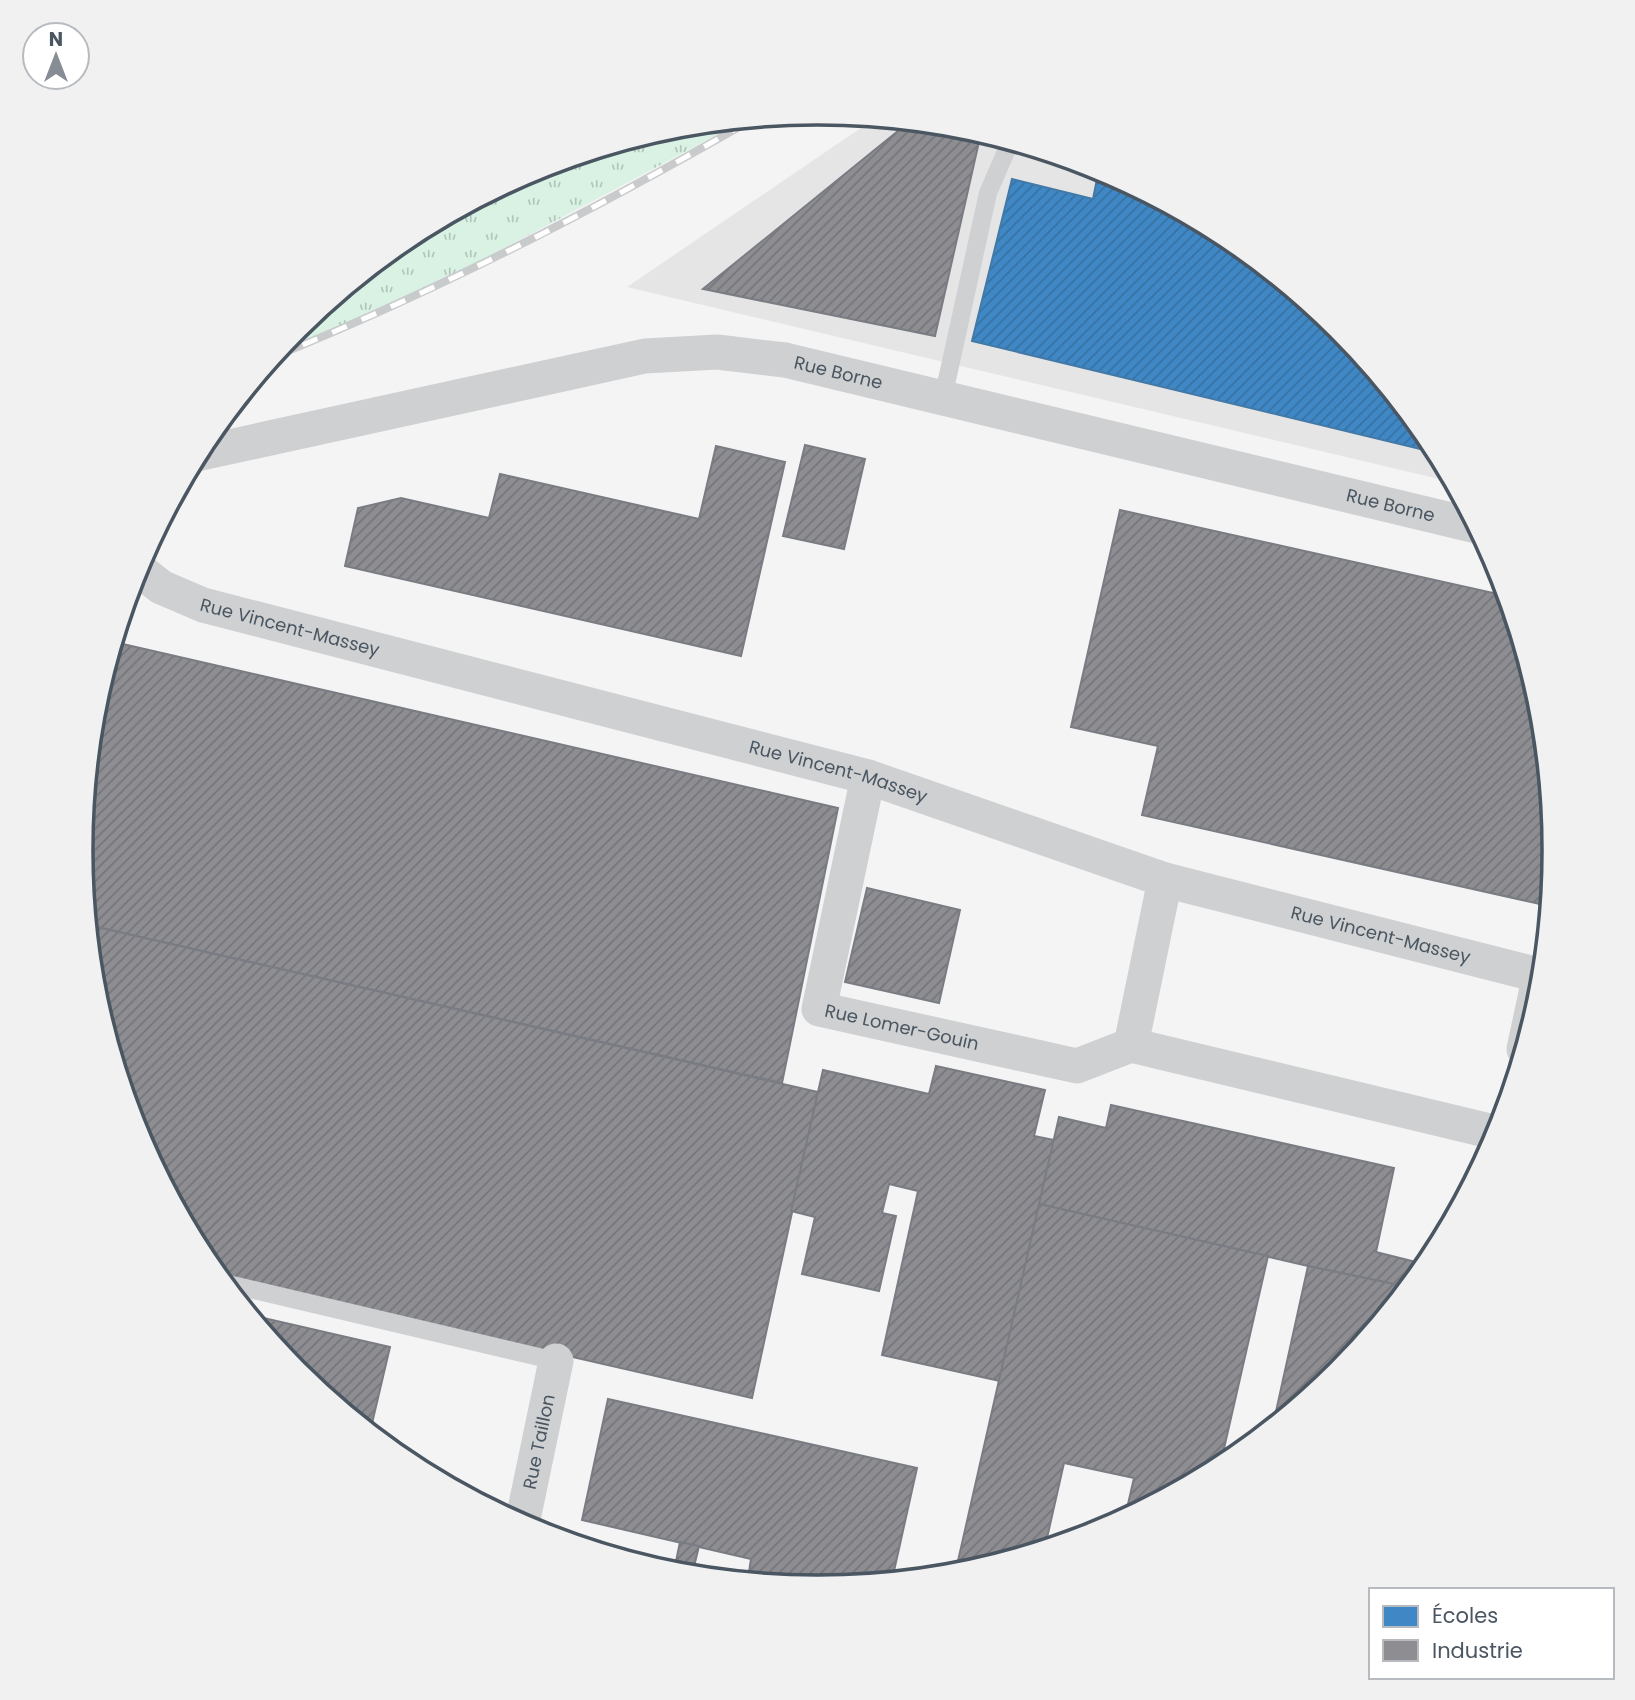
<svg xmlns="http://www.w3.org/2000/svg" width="1635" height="1700" font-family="Poppins,sans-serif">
	<defs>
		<pattern id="grass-tufts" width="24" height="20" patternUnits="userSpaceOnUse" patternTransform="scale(1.75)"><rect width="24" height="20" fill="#d9f2e3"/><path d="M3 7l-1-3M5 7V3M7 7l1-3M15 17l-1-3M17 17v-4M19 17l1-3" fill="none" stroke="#b2c7bb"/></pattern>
		<pattern id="schools-hatch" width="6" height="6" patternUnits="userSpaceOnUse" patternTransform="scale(1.75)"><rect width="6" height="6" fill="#3f88c5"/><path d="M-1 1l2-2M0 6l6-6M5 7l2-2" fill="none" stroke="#3772a3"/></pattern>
		<pattern id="industry-hatch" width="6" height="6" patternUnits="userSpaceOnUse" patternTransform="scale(1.75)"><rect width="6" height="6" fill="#8d8d92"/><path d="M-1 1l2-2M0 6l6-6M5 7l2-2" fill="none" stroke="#75767b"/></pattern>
	</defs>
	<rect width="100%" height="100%" fill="#f4f4f4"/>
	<!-- education -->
	<polygon fill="#e6e5e6" points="874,119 962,127 1100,169 1227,237 1431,441 1452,482 627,287"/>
	<!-- grass -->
	<polygon fill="url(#grass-tufts)" points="745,120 427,289 273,357 297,329 408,237 536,169 674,127"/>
	<!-- schools -->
	<polygon fill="url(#schools-hatch)" stroke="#4279a7" stroke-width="2" points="1099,169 1227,237 1339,329 1431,441 1437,453 972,341 1012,179 1093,199"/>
	<!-- industry -->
	<g fill="url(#industry-hatch)" stroke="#797c83" stroke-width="2">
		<polygon points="909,122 962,127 981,133 935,336 703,289"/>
		<polygon points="805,445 865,459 844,549 783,536"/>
		<polygon points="716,446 785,462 741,656 345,566 358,508 401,498 489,518 500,474 699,519"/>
		<polygon points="1120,510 1507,596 1540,707 1554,850 1549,906 1142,815 1158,746 1071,727"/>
		<polygon points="114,642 838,808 782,1083 88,925 81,850 95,706"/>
		<polygon points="867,888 960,910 939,1003 845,982"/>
		<polygon points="88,925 818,1092 752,1398 218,1276 204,1259 136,1132 95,993"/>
		<polygon points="936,1066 1045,1090 1034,1136 1054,1140 1000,1381 882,1355 918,1191 889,1184 882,1213 896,1216 879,1291 802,1274 815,1217 791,1211 823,1070 929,1094"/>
		<polygon points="1111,1105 1394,1168 1376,1252 1424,1264 1424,1268 1408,1287 1308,1266 1039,1204 1059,1117 1106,1128"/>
		<polygon points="1039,1204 1268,1256 1220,1466 1125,1517 1134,1478 1064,1463 1045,1547 955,1574"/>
		<polygon points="1308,1266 1408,1287 1338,1371 1273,1425"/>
		<polygon points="251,1315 390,1347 370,1432 296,1371"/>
		<polygon points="608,1399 917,1468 892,1580 858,1583 825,1575 822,1586 749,1572 751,1559 582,1520"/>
		<polygon points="680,1542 699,1546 692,1575 673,1573 653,1567 674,1571"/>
	</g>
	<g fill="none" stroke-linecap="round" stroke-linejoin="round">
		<!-- service -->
		<g stroke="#ced0d2" stroke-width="18">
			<polyline points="943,398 988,193 1010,142"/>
			<polyline points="224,1283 556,1361"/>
		</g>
		<!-- minor -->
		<g stroke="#ced0d2" stroke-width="35">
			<path id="s1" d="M197,454L645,356L717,352L785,360L1476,526"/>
			<path id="s2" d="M137,568L161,587L203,605L868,777L1165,880L1542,976"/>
			<path id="s3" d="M868,777L819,1009L1077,1066L1131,1045L1498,1133"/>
			<polyline points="1131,1045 1165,880"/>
			<polyline points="1524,1049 1540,975"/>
			<path id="s4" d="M522,1524L556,1361"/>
		</g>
		<!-- rail casing -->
		<g stroke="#c9cacc" stroke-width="8">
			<path id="rail" d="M273,357C438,291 598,208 753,119"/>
		</g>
		<!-- rail -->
		<use href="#rail" stroke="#fff" stroke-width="5" stroke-dasharray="16" stroke-linecap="butt"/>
	</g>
	<g text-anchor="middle" stroke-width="7" stroke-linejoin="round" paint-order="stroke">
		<!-- street labels -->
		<g font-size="18" fill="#4a5661" stroke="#fff">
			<text dy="6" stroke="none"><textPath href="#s1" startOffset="654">Rue Borne</textPath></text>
			<text dy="6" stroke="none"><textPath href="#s1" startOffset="1222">Rue Borne</textPath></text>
			<text dy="6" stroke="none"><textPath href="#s2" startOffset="166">Rue Vincent-Massey</textPath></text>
			<text dy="6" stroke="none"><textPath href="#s2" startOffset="733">Rue Vincent-Massey</textPath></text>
			<text dy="6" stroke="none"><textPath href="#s2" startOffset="1300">Rue Vincent-Massey</textPath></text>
			<text dy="6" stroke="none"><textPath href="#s3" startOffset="322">Rue Lomer-Gouin</textPath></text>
			<text dy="6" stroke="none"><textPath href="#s4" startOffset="84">Rue Taillon</textPath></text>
		</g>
	</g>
	<!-- crop -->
	<path d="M0 0H1635V1700H0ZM817 125H818A724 724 0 0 1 1542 849V851A724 724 0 0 1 818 1575H817A724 724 0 0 1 93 851V849A724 724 0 0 1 817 125Z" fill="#f1f1f2" fill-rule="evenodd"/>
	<path fill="none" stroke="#4a5661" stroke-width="3.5" d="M817 125H818A724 724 0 0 1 1542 849V851A724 724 0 0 1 818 1575H817A724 724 0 0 1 93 851V849A724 724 0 0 1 817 125Z"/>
	<!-- legend -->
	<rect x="1369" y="1588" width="245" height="91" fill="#ffffff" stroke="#b7bbc0" stroke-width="2"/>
	<rect x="1383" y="1606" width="35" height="21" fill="#3f88c5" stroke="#b7bbc0" stroke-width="2"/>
	<text x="1432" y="1623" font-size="21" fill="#4a5661">Écoles</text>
	<rect x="1383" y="1640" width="35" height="21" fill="#8d8d92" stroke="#b7bbc0" stroke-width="2"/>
	<text x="1432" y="1658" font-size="21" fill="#4a5661">Industrie</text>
	<!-- north arrow -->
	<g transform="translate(56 56)"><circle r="33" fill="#ffffff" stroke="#b7bbc0" stroke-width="2"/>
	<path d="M0-5L12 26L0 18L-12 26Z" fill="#868d94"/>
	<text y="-10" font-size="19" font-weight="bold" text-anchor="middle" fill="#4a5661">N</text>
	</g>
</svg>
